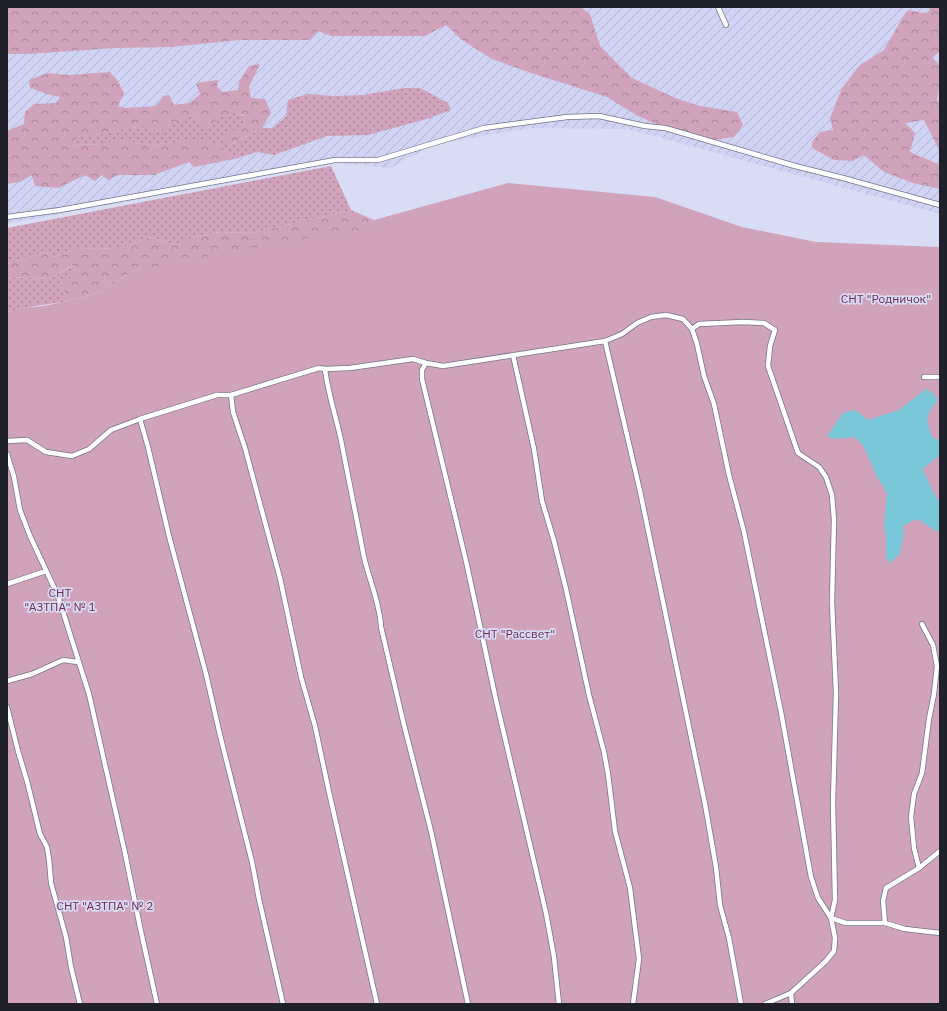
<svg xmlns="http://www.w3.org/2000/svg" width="947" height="1011" font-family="'IBM Plex Sans',sans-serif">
	<defs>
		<pattern id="industrial-furrows" width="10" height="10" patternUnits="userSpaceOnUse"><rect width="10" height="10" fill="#d0d3f4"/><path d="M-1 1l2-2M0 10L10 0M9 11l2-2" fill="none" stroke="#b2b5d1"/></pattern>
		<pattern id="grass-dots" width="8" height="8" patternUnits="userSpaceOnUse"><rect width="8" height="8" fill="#d0a3bb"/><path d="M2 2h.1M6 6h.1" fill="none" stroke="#a88498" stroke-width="1.8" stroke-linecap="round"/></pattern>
		<pattern id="forest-crowns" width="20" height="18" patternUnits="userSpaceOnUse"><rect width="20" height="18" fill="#d0a3bb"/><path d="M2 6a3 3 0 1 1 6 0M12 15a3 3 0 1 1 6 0" fill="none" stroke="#a88498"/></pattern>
	</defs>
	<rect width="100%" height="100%" fill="#d9dcf5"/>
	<!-- industrial -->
	<polygon fill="url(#industrial-furrows)" points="7,7 940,7 940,214 628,129 530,128 435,144 390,168 330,162 7,224"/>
	<!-- grass -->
	<g fill="url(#grass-dots)">
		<polygon points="404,88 420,88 448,103 451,110 430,118 368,135 327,136 274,155 257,152 234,159 220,145 183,141 151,145 118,140 103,144 72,145 80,136 113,132 129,127 162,131 171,123 194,115 206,130 214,123 219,117 235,113 244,116 245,127 231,145 262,128 273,128 286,116 288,100 307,94 334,96 363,95"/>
		<polygon points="331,166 351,210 253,233 220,232 195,237 176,245 150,237 118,249 79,248 54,257 45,252 7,264 7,228"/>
		<path d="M74,265L71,278L61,283L67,301C47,305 27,306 7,312V280L10,277L49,279Z"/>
	</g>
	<!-- forest -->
	<g fill="url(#forest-crowns)">
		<polygon points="7,7 581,7 590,14 600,46 632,78 675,98 700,106 737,112 743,125 734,137 713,140 665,128 636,115 607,97 531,73 492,59 462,40 446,25 425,36 331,36 318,31 309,40 240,40 171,47 115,48 28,54 7,54"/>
		<polygon points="930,7 940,7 940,51 932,57 940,66 940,80 937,101 940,104 940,150 939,150 924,120 905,123 915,133 910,152 940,165 940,189 913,183 884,172 864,155 852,161 834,160 812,148 812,142 820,132 833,130 830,118 842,88 860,65 884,50 904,15 908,10 923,13 929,12"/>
		<polygon points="260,64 249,87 251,98 265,99 271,113 262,128 230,145 223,134 245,127 244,115 235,113 219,117 214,123 206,130 194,115 171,123 162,131 129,127 113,132 80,136 72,145 103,144 118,140 151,145 183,141 208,140 220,145 234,159 194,167 189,162 154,175 118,175 108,180 102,175 95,181 85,175 58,188 35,186 32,175 20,182 7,184 7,131 24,124 25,112 34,104 56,103 60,97 50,95 30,88 29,80 47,73 68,75 110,72 118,81 124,93 118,106 125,108 156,106 164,96 169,95 174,105 189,103 200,94 196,83 218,80 217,87 223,92 238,90 239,82 249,66"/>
		<polygon points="351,210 374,220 366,230 133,271 100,292 67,301 61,283 71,278 73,265 49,279 10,277 7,280 7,264 45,252 54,257 79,248 118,249 150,237 176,245 195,237 220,232 253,233"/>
	</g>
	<!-- garden -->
	<polygon fill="#d0a3bb" points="508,183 655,197 742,227 816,242 940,247 940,1004 7,1004 7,312 22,308 44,306 67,301 100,292 133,271 244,249 365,230 374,220"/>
	<!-- water -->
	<path fill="#7bc7da" d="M926,389L932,392L938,400C925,415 925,420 933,438L940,440V455L923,469L934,494L940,502V533L917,519L904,525L903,540L899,555L890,563L886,558V537L884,527L887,493L877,477L863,445L854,437L834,439L827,436L843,413L855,410L868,420L899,410Z"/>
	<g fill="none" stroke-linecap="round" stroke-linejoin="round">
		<!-- service casing -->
		<g stroke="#72748a" stroke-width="6">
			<g id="service">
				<polyline points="718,7 726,25"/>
				<polyline points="7,217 60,210 335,160 378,160 484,128 567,117 599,116 645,126 665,128 795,166 843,178 940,205"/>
				<polyline points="692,329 697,344 704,376 714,404 729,475 744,532 781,712 811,877 818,898 831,918 846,923 885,923 905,929 940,933"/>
				<polyline points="605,341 640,491 705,804 716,867 720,905 729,938 741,1004"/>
				<polyline points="513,355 534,449 542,501 554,541 566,589 589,695 604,752 608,774 615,831 630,888 639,959 633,1004"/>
				<polyline points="426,363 422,370 422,379 466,561 496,700 546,913 554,957 559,1004"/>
				<path d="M325,369C328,393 336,417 341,440C349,479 356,518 364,557C369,580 380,603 381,627L404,725L431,831L468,1004"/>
				<polyline points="924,377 940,377"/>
				<polyline points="231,395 233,412 245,448 280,578 301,677 315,726 329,792 377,1004"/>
				<polyline points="7,441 27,440 46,452 72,456 89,449 111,430 140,419"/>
				<polyline points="7,454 14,477 20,510 30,536 58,596 89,694 125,853 140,927 157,1004"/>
				<polyline points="7,584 46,571"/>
				<polyline points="7,681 32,674 63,660 78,662"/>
				<polyline points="7,707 18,751 27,781 40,834 47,847 49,859 51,883 66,937 71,967 80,1004"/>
				<polyline points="919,868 914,848 911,817 914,794 922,773 929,719 934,694 937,666 933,645 922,624"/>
				<polyline points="885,923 883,901 886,888 919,868 940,851"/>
				<polyline points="791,993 792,1004"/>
				<polyline points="283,1004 259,899 252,862 220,735 206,674 169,536 148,447 140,419 217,395 231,395 319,368 325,369 350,368 413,359 426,363 443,366 605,341 622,334 637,323 651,317 666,315 683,319 692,329 699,324 743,322 764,323 775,330 770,346 768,366 798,453 819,467 826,477 832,495 834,520 832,602 836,693 833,803 835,900 831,918 835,938 834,951 826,961 791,993 765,1004"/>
			</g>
		</g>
		<!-- service -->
		<use href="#service" stroke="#fff" stroke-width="4.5"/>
	</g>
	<g text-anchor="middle" stroke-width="3.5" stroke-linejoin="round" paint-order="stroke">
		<!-- park labels -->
		<g font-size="12" fill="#6e2a54" stroke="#d9dcf5">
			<text x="886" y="303">СНТ "Родничок"</text>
			<text x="60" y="597">СНТ<tspan x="60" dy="14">"АЗТПА" № 1</tspan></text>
			<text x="515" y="638">СНТ "Рассвет"</text>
			<text x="105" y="910">СНТ "АЗТПА" № 2</text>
		</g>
	</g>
	<!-- border -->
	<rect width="947" height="1011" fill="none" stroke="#1f2029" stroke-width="16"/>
</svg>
